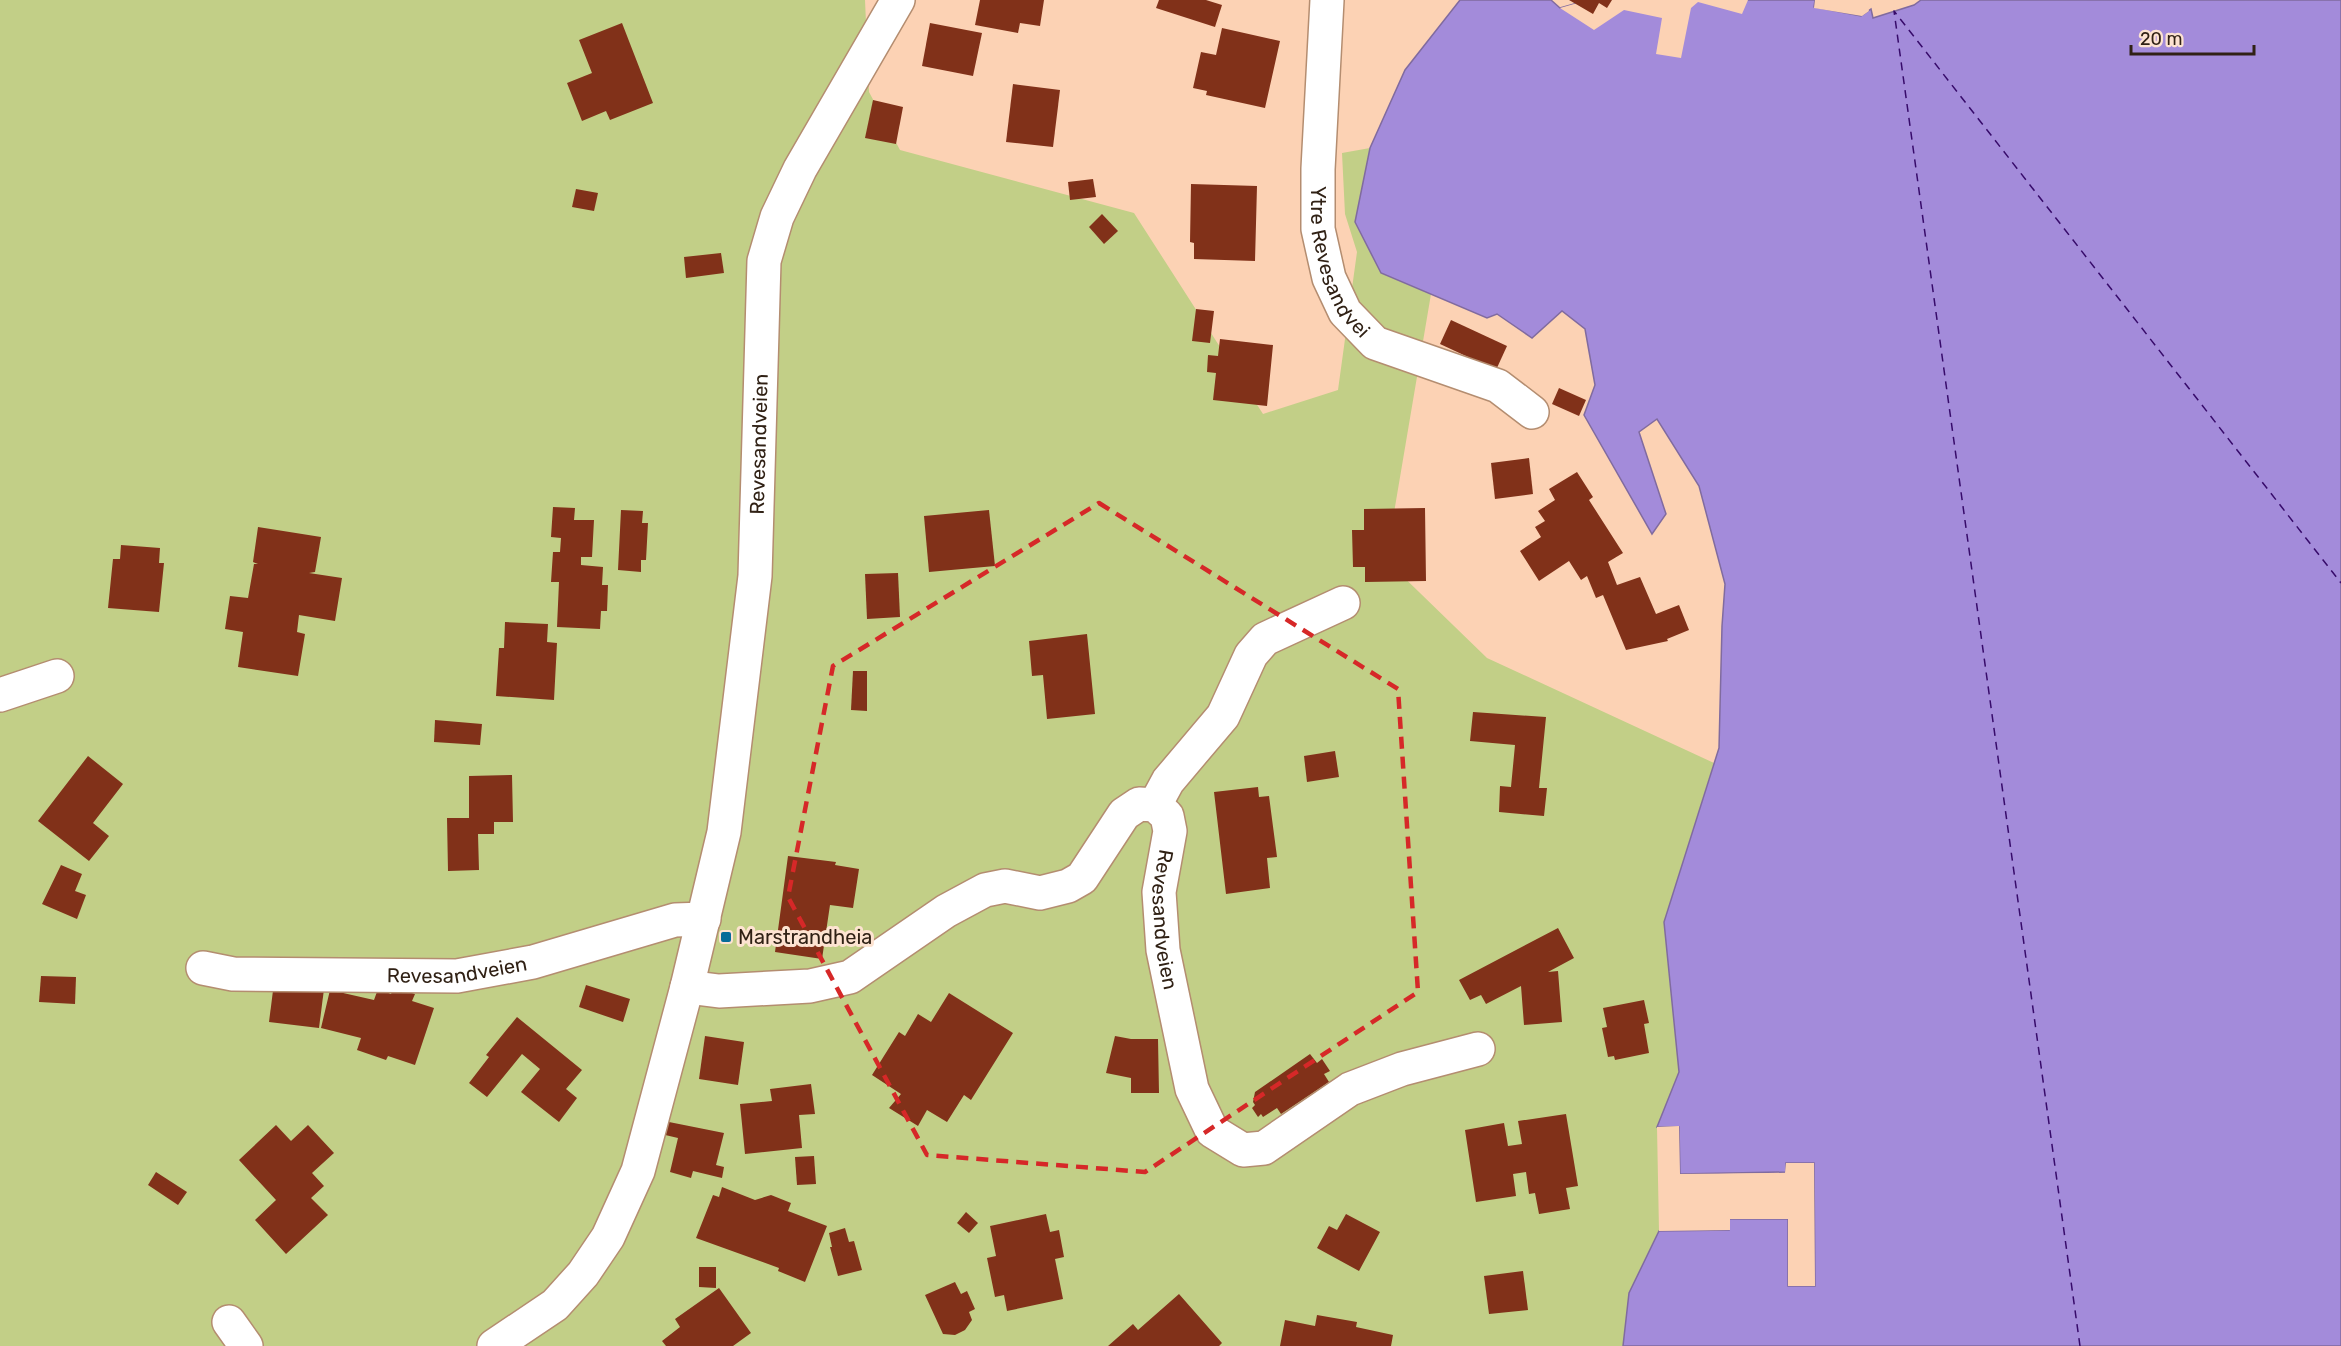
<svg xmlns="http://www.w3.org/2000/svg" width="2341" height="1346" font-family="Rubik,sans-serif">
	<rect width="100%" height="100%" fill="#fcd2b4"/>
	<!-- green -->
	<polygon fill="#c2cf87" points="0,0 865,0 869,92 900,150 1134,213 1263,414 1338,390 1357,252 1345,214 1342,153 1370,148 1355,222 1381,273 1431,294 1386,560 1487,658 1714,763 1664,922 1679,1072 1657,1127 1659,1231 1629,1293 1623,1346 0,1346"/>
	<!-- water -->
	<polygon fill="#a38bda" stroke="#806b9f" stroke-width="1.5" points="1460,0 1551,0 1560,8 1588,0 1815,0 1814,7 1861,16 1871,9 1873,18 1914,5 1921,0 2341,0 2341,1346 1623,1346 1629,1293 1659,1231 1729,1230 1729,1219 1788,1219 1788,1286 1815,1286 1814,1163 1786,1163 1786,1172 1680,1174 1679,1127 1657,1127 1679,1072 1664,922 1719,748 1722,626 1725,584 1699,486 1657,419 1639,432 1666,514 1652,534 1584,415 1595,385 1585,329 1562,311 1532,338 1497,314 1487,318 1381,273 1355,222 1370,148 1405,70"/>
	<!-- pier -->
	<g fill="#fcd2b4">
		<polygon points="1588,0 1748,0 1742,14 1698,2 1691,8 1681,58 1656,54 1662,18 1624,10 1594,30 1560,8"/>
		<polygon points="1815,0 1818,0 1817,5 1861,13 1868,8 1869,11 1862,16 1814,8"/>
		<polygon points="1679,1126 1680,1174 1785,1173 1786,1163 1814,1163 1815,1286 1788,1286 1788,1219 1730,1219 1730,1230 1659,1231 1659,1228 1726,1227 1726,1219 1729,1216 1789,1216 1791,1219 1791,1283 1812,1283 1811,1166 1789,1166 1788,1173 1786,1175 1679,1177 1677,1174 1676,1129 1657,1130 1657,1127"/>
	</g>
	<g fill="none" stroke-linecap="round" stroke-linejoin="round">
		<!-- ferry -->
		<polyline stroke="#370b6a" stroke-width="1.5" stroke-dasharray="8 6" stroke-linecap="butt" points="2080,1346 1894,11 2341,583"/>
	</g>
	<!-- building -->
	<g fill="#813119">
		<polygon points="980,0 1044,0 1040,26 1020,23 1018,33 975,25"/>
		<polygon points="1159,0 1206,0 1222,5 1215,27 1156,8"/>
		<polygon points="1569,0 1612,0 1607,8 1599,3 1593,14"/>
		<polygon points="622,23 653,103 610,120 606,111 582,121 567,83 592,73 579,40"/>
		<polygon points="930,23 982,33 973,76 922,66"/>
		<polygon points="1222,28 1280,41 1265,108 1206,95 1207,91 1193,88 1201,52 1216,55"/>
		<polygon points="1013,84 1060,90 1053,147 1006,142"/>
		<polygon points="873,100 903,107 896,144 865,138"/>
		<polygon points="1093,179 1096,197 1070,200 1068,182"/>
		<polygon points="1191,184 1257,186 1255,261 1194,259 1194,243 1190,242"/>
		<polygon points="576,189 598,193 594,211 572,207"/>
		<polygon points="1102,214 1118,231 1104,244 1089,227"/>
		<polygon points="721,253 724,273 686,278 684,257"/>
		<polygon points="1196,309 1214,311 1210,343 1192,341"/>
		<polygon points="1451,320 1507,346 1496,370 1440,344"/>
		<polygon points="1220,339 1273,345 1267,406 1213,400 1216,373 1207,372 1208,355 1218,356"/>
		<polygon points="1559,388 1586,400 1579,416 1552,404"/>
		<polygon points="1529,458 1533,494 1495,499 1491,463"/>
		<polygon points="1577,472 1593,497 1589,500 1623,553 1608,562 1617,585 1640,577 1656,614 1679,605 1689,630 1667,639 1668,641 1626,650 1603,595 1596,598 1587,576 1581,580 1569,561 1539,581 1520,551 1541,537 1535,527 1545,521 1538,511 1555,500 1549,489"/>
		<polygon points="553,507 575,508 574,520 594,520 592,557 581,557 581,565 603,567 602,585 608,585 607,611 601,611 600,629 557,627 559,582 551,582 553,552 560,552 561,538 551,537"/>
		<polygon points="1425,508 1426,581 1365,582 1365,567 1353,567 1352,530 1364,530 1364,509"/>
		<polygon points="621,510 643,511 642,523 648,523 646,560 641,560 641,572 618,570"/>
		<polygon points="989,510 995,566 929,572 924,516"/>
		<polygon points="258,527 321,537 315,572 309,573 342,578 335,621 299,615 297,632 305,634 298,676 238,667 243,632 225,629 230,596 248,598 254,564 258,564 253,562"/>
		<polygon points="121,545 160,548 159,563 164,563 159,612 108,608 113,559 120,559"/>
		<polygon points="898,573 900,617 867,619 865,574"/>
		<polygon points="505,622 548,624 547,642 557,643 554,700 496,696 499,648 504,648"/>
		<polygon points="1087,634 1095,714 1047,719 1043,675 1032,676 1029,641"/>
		<polygon points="853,671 867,671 867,711 851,710"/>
		<polygon points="1473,712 1546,717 1539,788 1547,788 1544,816 1499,812 1500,786 1511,787 1515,745 1470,741"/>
		<polygon points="435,720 482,724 480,745 434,742"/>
		<polygon points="1335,751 1339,777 1307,782 1304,756"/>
		<polygon points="88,756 123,784 93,823 109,836 89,861 38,821"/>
		<polygon points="512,775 513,822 494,822 494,834 478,834 479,870 448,871 447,818 469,818 469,776"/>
		<polygon points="1258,787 1259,797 1269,796 1277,857 1267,858 1270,888 1226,894 1214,792"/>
		<polygon points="788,856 836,862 835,865 859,869 853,908 830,905 822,959 775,952"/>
		<polygon points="61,865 82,874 75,891 86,895 77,919 42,904"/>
		<polygon points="1558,928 1574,958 1548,972 1558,971 1562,1022 1524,1025 1521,986 1486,1004 1481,995 1470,1000 1459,980"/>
		<polygon points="41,976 76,977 75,1004 39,1002"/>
		<polygon points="274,983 324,989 319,1028 269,1022"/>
		<polygon points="586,985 630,999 623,1022 579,1007"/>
		<polygon points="394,987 415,994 412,1001 434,1008 415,1065 388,1056 386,1060 357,1050 361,1038 321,1028 330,990 374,1000 378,989 391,994"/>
		<polygon points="949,993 1013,1033 971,1100 964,1095 947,1122 927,1110 918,1126 889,1108 901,1094 872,1075 899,1032 905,1036 918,1014 931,1022"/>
		<polygon points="1644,1000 1649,1023 1644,1024 1649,1053 1615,1060 1614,1056 1608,1057 1602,1028 1607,1027 1603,1008"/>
		<polygon points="517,1017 582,1070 566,1089 577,1098 559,1122 521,1092 540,1069 522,1054 487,1097 469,1083 489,1057 486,1055"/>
		<polygon points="705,1036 744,1042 738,1085 699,1079"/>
		<polygon points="1115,1036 1131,1039 1158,1039 1159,1093 1131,1093 1131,1078 1106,1073"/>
		<polygon points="1310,1054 1317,1063 1322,1059 1330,1071 1324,1074 1329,1082 1281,1114 1277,1108 1263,1117 1261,1114 1258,1117 1252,1108 1255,1105 1253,1102 1255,1092"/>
		<polygon points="811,1084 815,1114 799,1115 802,1148 745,1154 740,1104 772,1101 770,1089"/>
		<polygon points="1566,1114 1578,1186 1566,1188 1570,1209 1539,1214 1535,1193 1529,1194 1526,1172 1513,1174 1516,1196 1476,1202 1465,1130 1504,1123 1508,1146 1522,1144 1518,1121"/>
		<polygon points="664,1121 724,1133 716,1165 724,1167 722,1178 693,1171 691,1178 670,1172 678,1138 661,1134"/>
		<polygon points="276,1125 291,1141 308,1125 334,1153 312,1173 324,1186 311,1198 328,1215 286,1254 255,1220 276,1200 239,1160"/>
		<polygon points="814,1156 816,1184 797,1185 795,1157"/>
		<polygon points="156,1172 187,1192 178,1205 148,1185"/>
		<polygon points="722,1187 755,1200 771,1195 791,1203 788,1211 827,1226 805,1282 778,1271 779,1268 696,1238 713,1195 719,1197"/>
		<polygon points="966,1212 978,1223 969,1233 957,1223"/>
		<polygon points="1046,1214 1050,1232 1059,1230 1064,1257 1055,1259 1063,1299 1007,1311 1004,1295 995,1297 987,1258 996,1256 990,1226"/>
		<polygon points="1346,1214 1380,1232 1359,1271 1317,1248 1329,1226 1337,1230"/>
		<polygon points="845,1228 849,1242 854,1241 862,1270 838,1276 830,1247 832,1247 829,1233"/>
		<polygon points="699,1267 716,1267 716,1288 699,1287"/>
		<polygon points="1523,1271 1528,1310 1489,1314 1484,1276"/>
		<polygon points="955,1282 961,1294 967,1291 975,1309 969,1312 972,1320 965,1330 955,1335 943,1334 925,1295"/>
		<polygon points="719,1288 751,1333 733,1346 666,1346 662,1341 680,1327 675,1319"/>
		<polygon points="1179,1294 1222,1343 1219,1346 1108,1346 1133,1324 1138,1330"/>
		<polygon points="1317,1315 1357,1322 1356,1327 1393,1335 1391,1346 1280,1346 1285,1320 1315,1326"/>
	</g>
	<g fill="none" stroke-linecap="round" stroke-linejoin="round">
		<!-- street casing -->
		<g stroke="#b48d70" stroke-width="36">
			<g id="street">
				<path id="s1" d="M1327,0L1318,169V229L1329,278L1345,312L1375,343L1498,386L1532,412"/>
				<polyline points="0,695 57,676"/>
				<polyline points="1155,805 1168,781 1223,716 1251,655 1265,639 1343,603"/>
				<path id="s2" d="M203,968L233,974L457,976L533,962L675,920L704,919"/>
				<path id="s3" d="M687,987L719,991L810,986L850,977L946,911L985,890L1005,886L1040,893L1068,886L1082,878L1124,814L1139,804L1155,805L1167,816L1170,831L1159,892L1163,950L1192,1089L1212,1131L1243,1150L1264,1148L1350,1089L1402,1069L1478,1049"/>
				<polyline points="229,1322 246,1346"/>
			</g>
		</g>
		<!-- secondary casing -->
		<g stroke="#b48d70" stroke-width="36">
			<g id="secondary">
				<path id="s4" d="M494,1346L555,1305L583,1274L608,1237L638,1171L687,987L724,832L755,576L764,261L777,217L800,169L898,0"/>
			</g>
		</g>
		<!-- street -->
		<use href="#street" stroke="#fff" stroke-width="33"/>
		<!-- secondary -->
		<use href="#secondary" stroke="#fff" stroke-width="33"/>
	</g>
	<!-- marked area -->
	<path fill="none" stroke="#d62828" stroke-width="4.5" stroke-dasharray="12 8" stroke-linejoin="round" d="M1099,503L1398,689L1418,992L1145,1172L927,1155L788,897L833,666Z"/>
	<!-- markers -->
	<rect fill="#066c99" stroke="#fde3d1" stroke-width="2" x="720" y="931" width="12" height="12" rx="3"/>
	<g text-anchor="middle" stroke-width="6" stroke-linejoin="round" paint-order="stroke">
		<!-- street labels -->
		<g font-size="20" fill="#302115" stroke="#fde3d1">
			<text dy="7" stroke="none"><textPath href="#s1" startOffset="267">Ytre Revesandvei</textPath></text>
			<text dy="7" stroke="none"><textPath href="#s4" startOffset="972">Revesandveien</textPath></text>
			<text dy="7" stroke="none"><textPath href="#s3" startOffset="658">Revesandveien</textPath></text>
			<text dy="7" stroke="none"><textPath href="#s2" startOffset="255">Revesandveien</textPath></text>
		</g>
		<!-- poi labels -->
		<g font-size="20" fill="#302115" stroke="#fde3d1" text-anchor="start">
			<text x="738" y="944">Marstrandheia</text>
		</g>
	</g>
	<!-- scale -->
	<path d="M2131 45v9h123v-9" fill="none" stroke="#302115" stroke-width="3"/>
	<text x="2140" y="45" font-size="18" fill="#302115" stroke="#fde3d1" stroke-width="4.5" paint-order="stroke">20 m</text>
</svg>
